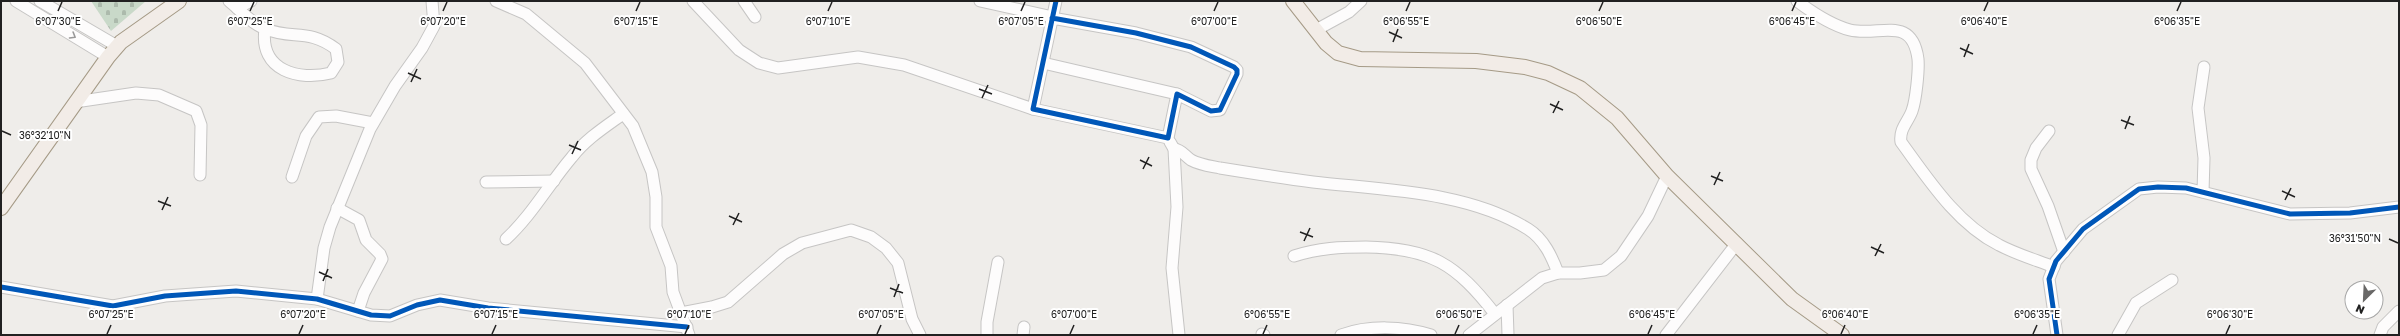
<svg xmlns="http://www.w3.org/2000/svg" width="2400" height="336" font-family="'Golos Text',sans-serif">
	<defs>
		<pattern id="cemetery-stones" width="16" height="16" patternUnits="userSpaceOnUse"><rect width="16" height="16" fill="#c9d9c9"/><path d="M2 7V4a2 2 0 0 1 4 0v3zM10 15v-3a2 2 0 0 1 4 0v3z" fill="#acbaac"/></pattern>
	</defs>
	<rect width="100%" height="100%" fill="#efedea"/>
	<!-- cemetery -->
	<polygon fill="url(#cemetery-stones)" points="91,1 146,1 111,31"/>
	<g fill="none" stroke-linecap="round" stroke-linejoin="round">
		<!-- minor casing -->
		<g stroke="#c6c5c4" stroke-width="13">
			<g id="minor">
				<polyline points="16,1 108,57"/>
				<polyline points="40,1 117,46"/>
				<path d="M229,1C240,10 253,25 266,29C292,40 308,28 336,49L338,62L331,73C299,81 259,71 265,29"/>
				<polyline points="496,1 526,14 585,63 633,126 652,172 656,197 656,227 671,266 673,292 689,335"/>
				<polyline points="693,1 739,50 759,63 778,68 858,57 904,65 1033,109"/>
				<polyline points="744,1 755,17"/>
				<polyline points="980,1 1053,17"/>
				<path d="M1797,1C1813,13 1831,25 1850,30C1879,37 1912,14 1918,59C1919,70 1916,100 1912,111C1908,122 1899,129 1901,142C1928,179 1957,224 1999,245C2016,254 2036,260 2054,267"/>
				<polyline points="237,8 251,1"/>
				<polyline points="1052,18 1136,33 1191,47 1234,67 1237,70 1237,74 1220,110 1211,111 1177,94 1168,138 1033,109 1056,1"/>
				<polyline points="1316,30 1349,12 1361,1"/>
				<polyline points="1043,63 1177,94"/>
				<polyline points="75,102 136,93 159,95 196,111 201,125 200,175"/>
				<polyline points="2049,131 2036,148 2031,160 2031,169 2048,206 2064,252"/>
				<polyline points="1170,142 1174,149 1177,207 1172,268 1179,335"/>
				<path d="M1174,149C1182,150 1184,155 1191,160C1200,165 1210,166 1220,168C1251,173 1282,178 1313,182C1383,190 1468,191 1528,229C1544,239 1552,257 1558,273"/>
				<polyline points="292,177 306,136 319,117 336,116 373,123"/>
				<polyline points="486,182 554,181"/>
				<polyline points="2203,192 2204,158 2198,108 2204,67"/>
				<polyline points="337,208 359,220 366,240 380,254 382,259 364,293 358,311"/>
				<path d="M506,239C532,215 549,184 572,157C586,139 605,127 623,114"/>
				<path d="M1294,256C1319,248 1341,247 1366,247C1431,248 1456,264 1495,314"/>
				<polyline points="1,287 113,306 165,296 236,291 317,299 371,315 390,316 417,305 440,300 488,308 687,327"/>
				<polyline points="317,299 324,248 330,227 370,129 395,86 422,48 434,26 432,1"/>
				<polyline points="1507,305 1508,335"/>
				<polyline points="681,313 712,307 728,302 783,254 802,243 851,230 871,237 886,248 898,263 912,319 920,335"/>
				<polyline points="1262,334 1264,335"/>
				<polyline points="987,335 987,322 998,262"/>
				<polyline points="1023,335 1024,327"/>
				<path d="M1341,335C1369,325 1403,326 1431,335"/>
				<polyline points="1469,335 1542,278 1558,273 1580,273 1604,270 1621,256 1648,216 1667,176"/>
				<polyline points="1666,335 1737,243"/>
				<polyline points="2057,335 2049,279 2056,261 2083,229 2139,189 2158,187 2186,188 2290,214 2350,213 2399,207"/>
				<polyline points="2118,335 2136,303 2172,280"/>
				<polyline points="2380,335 2383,327 2399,311"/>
			</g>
		</g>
		<!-- major casing -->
		<g stroke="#a59a86" stroke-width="16">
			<g id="major">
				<polyline points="1293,1 1326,43 1338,53 1360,59 1476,61 1525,67 1548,73 1580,88 1617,118 1667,176 1792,299 1842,335"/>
				<polyline points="1,208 108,57 121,42 179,1"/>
			</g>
		</g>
		<!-- minor -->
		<use href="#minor" stroke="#fdfcfc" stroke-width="11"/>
		<!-- major -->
		<use href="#major" stroke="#f2ece7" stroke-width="14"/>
		<!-- cycleway casing -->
		<g stroke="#fff" stroke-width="8">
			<g id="cycleway">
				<polyline points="1052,18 1136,33 1191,47 1234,67 1237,70 1237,74 1220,110 1211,111 1177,94 1168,138 1033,109 1056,1"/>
				<polyline points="1,287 113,306 165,296 236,291 317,299 371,315 390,316 417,305 440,300 488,308 687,327"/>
				<polyline points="2057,335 2049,279 2056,261 2083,229 2139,189 2158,187 2186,188 2290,214 2350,213 2399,207"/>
			</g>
		</g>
		<!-- cycleway -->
		<use href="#cycleway" stroke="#0057b8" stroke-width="5"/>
	</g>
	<!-- one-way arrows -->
	<defs><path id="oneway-chevron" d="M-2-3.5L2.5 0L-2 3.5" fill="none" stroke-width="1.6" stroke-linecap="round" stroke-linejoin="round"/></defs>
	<use stroke="#9a9999" href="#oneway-chevron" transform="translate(73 36) rotate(31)"/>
	<!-- ticks -->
	<path fill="none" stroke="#212121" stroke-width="1.5" d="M58,11L62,2M250,11L254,2M443,11L447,2M636,11L640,2M828,11L832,2M1021,11L1025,2M1214,11L1218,2M1406,11L1410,2M1599,11L1603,2M1792,11L1796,2M1984,11L1988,2M2177,11L2181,2M1389,32L1402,38M1393,42L1398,29M1960,48L1973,54M1964,57L1969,44M408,73L421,79M411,82L417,69M979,89L992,94M982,98L988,85M1550,104L1563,110M1553,113L1559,101M2121,120L2134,125M2125,129L2130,116M2,131L11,135M569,145L581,150M572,154L578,141M1140,160L1152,166M1143,169L1149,157M1711,176L1723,181M1714,185L1720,172M2282,191L2295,197M2285,200L2291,188M158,201L171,206M162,210L168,197M729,216L742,222M733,225L739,213M1300,232L1313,237M2389,239L2398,243M1304,241L1310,228M1871,247L1884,253M1875,256L1881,244M319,272L332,278M323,281L328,269M890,288L903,293M894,297L899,284M107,334L111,325M299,334L303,325M492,334L496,325M685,334L689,325M877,334L881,325M1070,334L1074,325M1263,334L1267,325M1455,334L1459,325M1648,334L1652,325M1841,334L1845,325M2033,334L2037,325M2226,334L2230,325"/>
	<g font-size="10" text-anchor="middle" fill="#212121" stroke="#fff" stroke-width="4" stroke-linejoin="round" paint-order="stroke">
		<text x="250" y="25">6°07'25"E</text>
		<text x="443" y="25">6°07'20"E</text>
		<text x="636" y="25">6°07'15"E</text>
		<text x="828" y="25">6°07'10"E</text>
		<text x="1021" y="25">6°07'05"E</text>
		<text x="1406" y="25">6°06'55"E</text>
		<text x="1599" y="25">6°06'50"E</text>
		<text x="1792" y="25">6°06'45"E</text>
		<text x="1984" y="25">6°06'40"E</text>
		<text x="2177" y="25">6°06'35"E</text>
		<text x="58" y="25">6°07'30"E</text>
		<text x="1214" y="25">6°07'00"E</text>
		<text x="45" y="139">36°32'10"N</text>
		<text x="2355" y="242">36°31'50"N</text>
		<text x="111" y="318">6°07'25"E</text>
		<text x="303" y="318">6°07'20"E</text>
		<text x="496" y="318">6°07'15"E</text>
		<text x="689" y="318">6°07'10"E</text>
		<text x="881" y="318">6°07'05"E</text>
		<text x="1074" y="318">6°07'00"E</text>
		<text x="1267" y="318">6°06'55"E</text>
		<text x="1459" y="318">6°06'50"E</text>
		<text x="1652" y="318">6°06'45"E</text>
		<text x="1845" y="318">6°06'40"E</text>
		<text x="2037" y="318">6°06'35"E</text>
		<text x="2230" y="318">6°06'30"E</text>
	</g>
	<!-- border -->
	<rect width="2400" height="336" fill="none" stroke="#212121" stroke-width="4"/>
	<!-- north arrow -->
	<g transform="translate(2364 300) rotate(204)"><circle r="19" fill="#ffffff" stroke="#a6a6a6"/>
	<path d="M0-3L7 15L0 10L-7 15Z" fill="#696867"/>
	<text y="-6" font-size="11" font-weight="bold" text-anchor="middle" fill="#212121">N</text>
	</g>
</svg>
